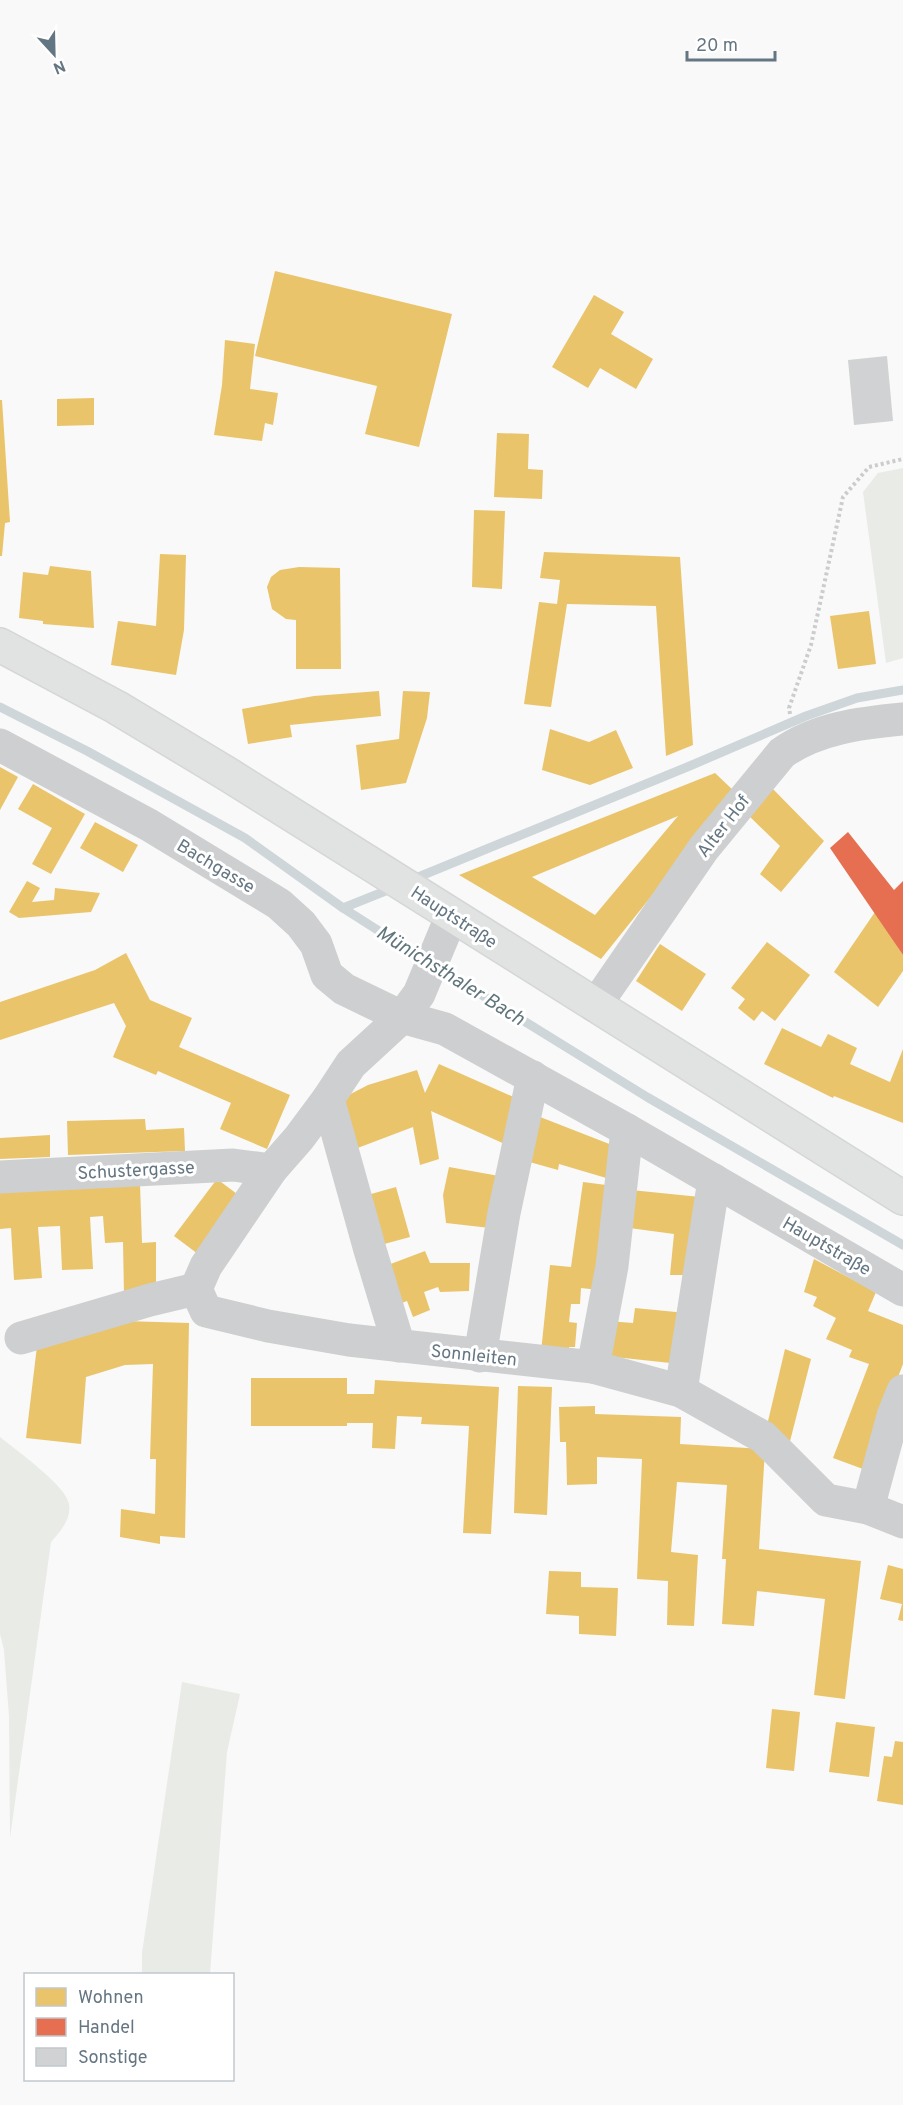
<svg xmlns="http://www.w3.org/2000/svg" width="903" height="2105" font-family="Overpass,sans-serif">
	<rect width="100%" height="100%" fill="#f9f9f9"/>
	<!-- green -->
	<g fill="#e8ebe6">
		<polygon points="903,468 903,658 886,663 863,492 878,473"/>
		<path d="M0,1437C16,1450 62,1483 68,1501C74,1516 60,1532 51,1542L10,1838L9,1716L4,1650L0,1634Z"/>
		<polygon points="182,1682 240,1694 227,1752 210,1974 142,1974 142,1953"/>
	</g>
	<!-- homes -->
	<g fill="#e9c46a" fill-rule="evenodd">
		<polygon points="275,271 452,314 419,447 365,434 377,386 255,356"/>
		<polygon points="594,295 624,312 611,334 653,359 636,389 600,368 588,388 552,367"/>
		<polygon points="225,340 255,344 250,389 278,393 273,425 265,423 262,441 214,435 222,385"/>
		<polygon points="94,398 94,425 57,426 57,399"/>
		<polygon points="0,400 2,400 10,522 5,523 2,556 0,556"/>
		<polygon points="497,433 529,434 528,469 543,470 542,499 494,497"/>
		<polygon points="474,510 505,511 502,589 472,587"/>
		<polygon points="544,552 680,557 693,745 666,756 656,606 567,604 551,707 524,704 539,602 557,604 560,580 540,578"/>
		<polygon points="160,554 186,555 184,630 176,675 111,665 118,621 156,626"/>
		<polygon points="50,566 91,571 94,628 43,624 43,621 19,618 23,572 48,575"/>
		<polygon points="299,567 340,568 341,669 296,669 296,620 286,619 272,609 267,587 271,577 280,570"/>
		<polygon points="869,611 876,664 838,669 830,616"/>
		<polygon points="379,691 381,716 290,725 292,737 248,744 242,709 314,696"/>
		<polygon points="403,691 430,692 427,718 406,783 361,790 356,745 399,739"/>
		<polygon points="550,729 589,742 616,730 633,768 590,785 542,770"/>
		<polygon points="0,767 18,777 0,810"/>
		<path d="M715,773L735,792L601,959L459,875ZM678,816L595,915L532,877Z"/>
		<polygon points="33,784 85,814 51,874 32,864 52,828 18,809"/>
		<polygon points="770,786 824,841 781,892 760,874 780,846 746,813"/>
		<polygon points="95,822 138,845 123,872 80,848"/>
		<polygon points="27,881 40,888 32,902 54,900 55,888 100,893 91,912 19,918 9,912"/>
		<polygon points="875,912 903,955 903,971 878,1007 834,972"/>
		<polygon points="767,942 810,975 775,1021 762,1011 754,1021 738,1008 745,999 731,988"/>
		<polygon points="660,944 706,974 682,1011 636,981"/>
		<polygon points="126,953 150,1000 192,1018 179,1047 290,1095 267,1149 220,1129 231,1103 158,1071 156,1075 113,1057 126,1026 114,1003 0,1040 0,1002 95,970"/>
		<polygon points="782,1028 821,1047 828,1034 857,1048 850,1064 890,1082 903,1049 903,1123 834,1096 833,1098 764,1064"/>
		<polygon points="439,1064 518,1099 507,1145 431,1111 439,1159 420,1165 413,1127 355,1149 339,1100 368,1085 417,1070 425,1093"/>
		<polygon points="535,1115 617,1147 613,1180 559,1164 558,1170 526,1161"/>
		<polygon points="145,1119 146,1130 184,1128 185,1151 68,1155 67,1121"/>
		<polygon points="50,1135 50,1157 0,1159 0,1138"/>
		<polygon points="449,1167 499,1176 490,1228 446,1223 443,1195"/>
		<polygon points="217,1179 241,1197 198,1254 174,1236"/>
		<polygon points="583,1182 614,1186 599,1290 581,1288 580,1304 571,1304 569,1322 577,1323 575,1347 569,1347 568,1355 541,1352 550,1265 571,1267"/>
		<polygon points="140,1184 142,1243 156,1242 156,1282 124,1294 123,1242 105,1243 103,1216 90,1217 93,1269 62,1270 60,1226 38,1227 42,1278 14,1280 11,1228 0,1229 0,1190"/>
		<polygon points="396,1187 410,1237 377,1246 364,1196"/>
		<polygon points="631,1190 700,1197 692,1275 670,1275 674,1234 622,1227"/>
		<polygon points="425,1251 430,1263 470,1263 469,1291 440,1292 438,1287 424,1292 430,1310 413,1317 407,1301 394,1306 380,1268"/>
		<polygon points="814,1259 876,1292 868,1311 903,1325 903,1364 863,1469 833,1458 869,1364 849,1357 852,1350 826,1339 836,1318 813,1306 817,1297 804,1292"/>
		<polygon points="635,1308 686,1313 680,1364 605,1356 608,1321 633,1323"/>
		<polygon points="125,1321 189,1323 185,1538 160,1536 160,1544 120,1537 121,1509 155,1514 156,1459 150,1459 153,1364 125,1365 86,1377 81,1444 26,1438 37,1346"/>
		<polygon points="785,1349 811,1359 787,1453 765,1434"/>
		<polygon points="251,1378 347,1378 347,1394 374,1394 375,1380 499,1387 491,1534 463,1533 469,1426 421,1424 422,1417 397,1416 395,1449 372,1448 373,1423 347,1423 347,1426 251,1426"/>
		<polygon points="518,1386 552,1387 547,1515 514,1513"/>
		<polygon points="595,1406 595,1414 681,1417 680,1444 765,1449 759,1549 861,1561 845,1699 814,1695 825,1599 757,1591 754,1626 722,1624 726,1559 722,1559 727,1485 677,1482 671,1552 698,1555 694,1626 667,1625 668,1581 637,1579 642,1459 597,1457 597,1484 567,1485 566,1442 560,1442 559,1407"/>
		<polygon points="888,1565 903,1569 903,1621 898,1620 902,1604 880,1599"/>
		<polygon points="549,1571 581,1572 581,1587 618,1588 616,1636 579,1634 579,1616 546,1614"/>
		<polygon points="772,1709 800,1712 794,1771 766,1768"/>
		<polygon points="836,1722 875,1727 869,1777 829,1772"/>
		<polygon points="895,1741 903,1742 903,1805 877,1801 884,1756 892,1757"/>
	</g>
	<!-- shops -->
	<polygon fill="#e76f51" points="848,832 894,890 903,881 903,955 830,848"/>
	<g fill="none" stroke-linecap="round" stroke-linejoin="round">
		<!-- stream -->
		<g stroke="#ced6d9" stroke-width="9">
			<polyline points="0,707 87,751 245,838 343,908 401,945 647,1097 903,1245"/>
			<polyline points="411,880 692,765 806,716 857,698 903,690"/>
			<polyline points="343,908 393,888"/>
		</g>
	</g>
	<!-- building -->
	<polygon fill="#d0d2d3" points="887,356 893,421 854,425 848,360"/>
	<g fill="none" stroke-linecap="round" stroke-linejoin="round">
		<!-- secondary casing -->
		<g stroke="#d5d6d7" stroke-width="36">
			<polyline id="secondary" points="0,645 116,707 229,775 903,1198"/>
		</g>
		<!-- path -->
		<polyline stroke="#cbcccd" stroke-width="4" stroke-dasharray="3 3" stroke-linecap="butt" points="790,714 789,708 811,645 843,497 869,467 903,459"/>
		<!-- street -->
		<g stroke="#cecfd0" stroke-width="33">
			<polyline points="0,745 149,825 279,904 301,924 316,944 327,975 344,989 402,1017 445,1029 627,1130 903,1290"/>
			<polyline points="452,915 419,994 402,1017 351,1064 328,1099 299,1138 271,1170 206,1266 196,1289 206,1311 268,1326 349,1340 593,1367 681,1391 763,1437 826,1500 868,1508 893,1416 903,1391"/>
			<path d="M595,1006L704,848L782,753C817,728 861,723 903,719"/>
			<polyline points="328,1099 370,1250 399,1346"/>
			<polyline points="0,1177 233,1165 271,1170"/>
			<polyline points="21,1338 150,1300 196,1289"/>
			<polyline points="480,1356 504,1213 533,1077"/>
			<polyline points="593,1367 612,1266 627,1130"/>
			<polyline points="681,1391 714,1180"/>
			<polyline points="868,1508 903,1522"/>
		</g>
		<!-- secondary -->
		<use href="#secondary" stroke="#e1e2e2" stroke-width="33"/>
	</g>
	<g text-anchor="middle" stroke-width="6" stroke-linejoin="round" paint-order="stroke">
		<!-- street labels -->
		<g font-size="18" fill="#657683" stroke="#fff">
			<text transform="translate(723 826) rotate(-52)" y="6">Alter Hof</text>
			<text transform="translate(216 866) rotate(31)" y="6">Bachgasse</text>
			<text transform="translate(454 917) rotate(33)" y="6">Hauptstraße</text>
			<text transform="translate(136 1170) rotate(-3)" y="6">Schustergasse</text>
			<text transform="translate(827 1246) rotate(30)" y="6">Hauptstraße</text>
			<text transform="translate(474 1355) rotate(6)" y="6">Sonnleiten</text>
		</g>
		<!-- water labels -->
		<g font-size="20" font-style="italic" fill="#60757c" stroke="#fff">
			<text transform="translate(451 975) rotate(32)" y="7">Münichsthaler Bach</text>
		</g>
	</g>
	<!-- legend -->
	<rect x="24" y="1973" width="210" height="108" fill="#ffffff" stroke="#c1c8cd" stroke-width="1.5"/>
	<rect x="36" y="1988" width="30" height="18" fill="#e9c46a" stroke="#c1c8cd" stroke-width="1.5"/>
	<text x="78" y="2003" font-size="18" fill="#657683">Wohnen</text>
	<rect x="36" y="2018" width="30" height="18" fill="#e76f51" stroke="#c1c8cd" stroke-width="1.5"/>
	<text x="78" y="2033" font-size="18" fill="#657683">Handel</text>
	<rect x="36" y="2048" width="30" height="18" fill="#d0d2d3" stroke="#c1c8cd" stroke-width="1.5"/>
	<text x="78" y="2063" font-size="18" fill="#657683">Sonstige</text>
	<!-- north arrow -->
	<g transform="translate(54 54) rotate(158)" stroke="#ffffff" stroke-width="4.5" paint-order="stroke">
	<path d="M0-4.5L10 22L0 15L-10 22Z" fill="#657683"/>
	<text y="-9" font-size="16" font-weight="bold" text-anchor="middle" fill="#657683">N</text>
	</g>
	<!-- scale -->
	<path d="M687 51v9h88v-9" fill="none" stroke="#657683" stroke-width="3"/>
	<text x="696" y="51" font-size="18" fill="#657683" stroke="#ffffff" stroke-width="4.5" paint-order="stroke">20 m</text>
</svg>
